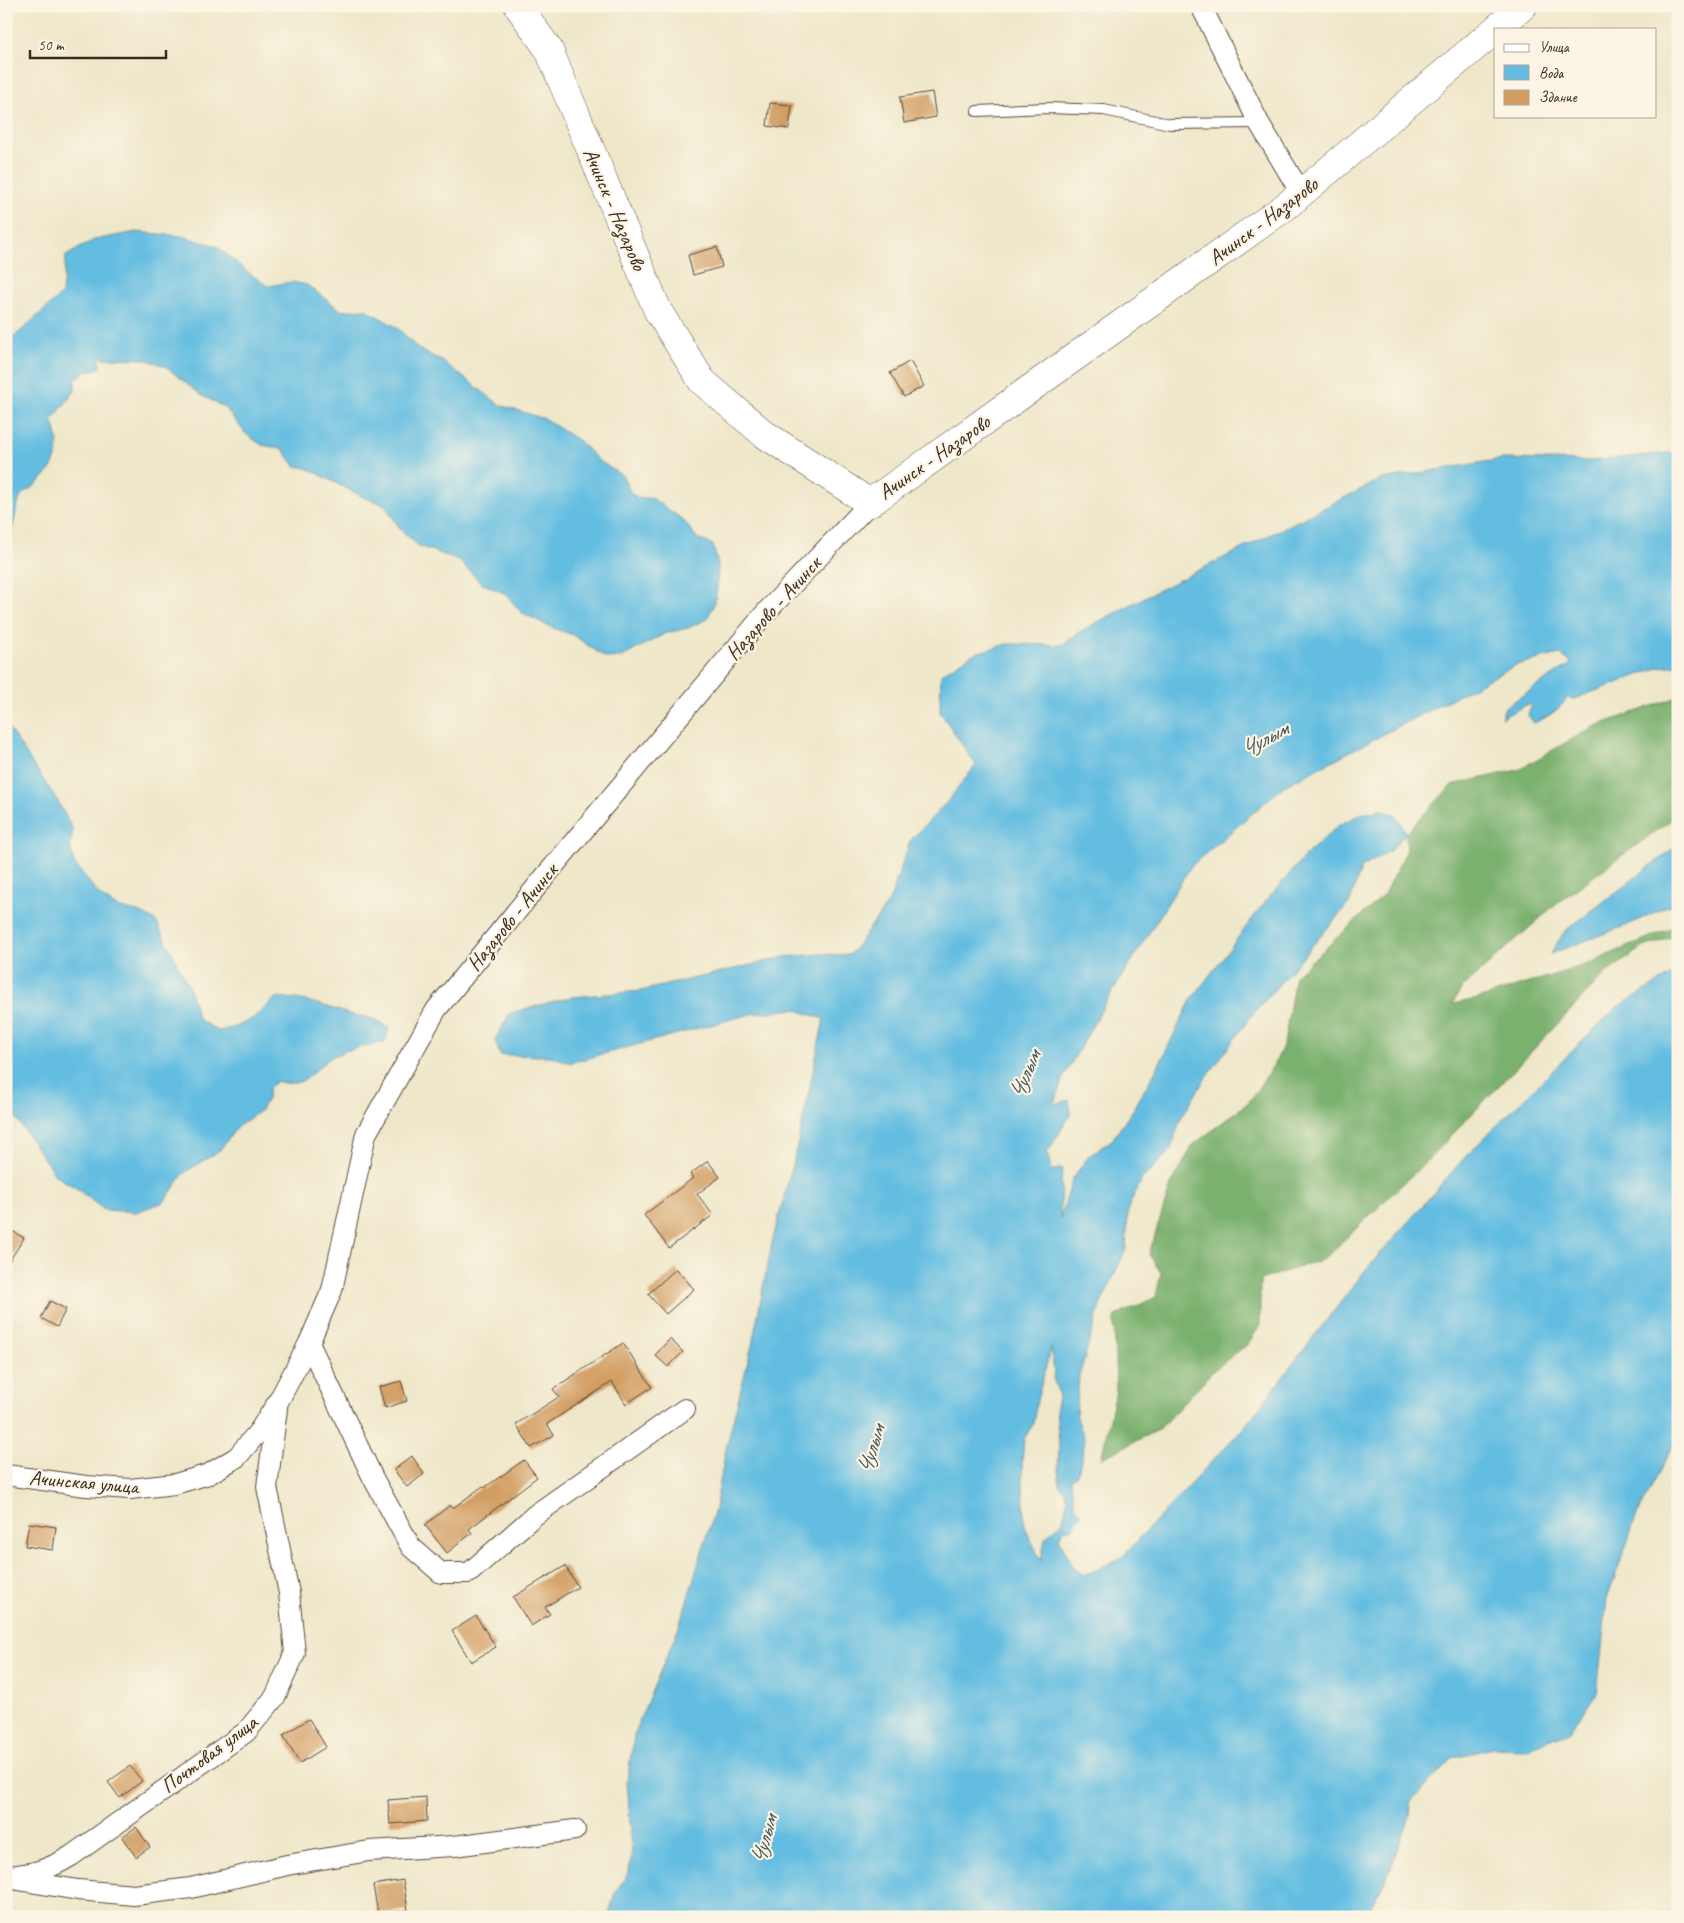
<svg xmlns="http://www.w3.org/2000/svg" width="1684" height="1923" font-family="Caveat,sans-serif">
	<rect width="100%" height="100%" fill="#fcf5e5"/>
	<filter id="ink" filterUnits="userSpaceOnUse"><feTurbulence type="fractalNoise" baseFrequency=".02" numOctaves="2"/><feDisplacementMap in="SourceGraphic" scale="10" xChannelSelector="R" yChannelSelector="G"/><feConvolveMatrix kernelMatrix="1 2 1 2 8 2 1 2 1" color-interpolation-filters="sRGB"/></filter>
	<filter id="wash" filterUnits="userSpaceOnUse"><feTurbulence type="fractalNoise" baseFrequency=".0096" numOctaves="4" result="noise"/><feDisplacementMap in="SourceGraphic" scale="20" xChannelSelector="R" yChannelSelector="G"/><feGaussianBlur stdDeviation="1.12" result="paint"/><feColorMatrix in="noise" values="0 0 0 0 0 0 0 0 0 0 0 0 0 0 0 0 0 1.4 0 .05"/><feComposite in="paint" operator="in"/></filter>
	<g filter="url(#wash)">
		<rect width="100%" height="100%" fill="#eee7c9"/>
		<!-- forest -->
		<polygon fill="#7ab16e" stroke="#5a6e46" points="1678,697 1678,815 1557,903 1462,988 1452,1004 1478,999 1585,965 1678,925 1678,935 1644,947 1606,973 1431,1157 1324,1259 1260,1280 1260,1325 1248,1344 1215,1369 1159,1429 1101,1459 1116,1391 1114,1317 1156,1297 1161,1273 1149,1254 1171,1185 1193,1145 1249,1102 1275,1063 1284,1044 1295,976 1383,896 1407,850 1406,833 1452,785 1518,770 1593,727"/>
		<!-- water -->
		<g fill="#64bde1" stroke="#507480" fill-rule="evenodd">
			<path d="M136,232L181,236L217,246L246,271L268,286L292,282L307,285L342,311L365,309L398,328L418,349L442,361L500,405L545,419L579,441L599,461L623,476L630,492L638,498H652L683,520L698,539L713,545L718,565L717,589L714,604L707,619L688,628L666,633L622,657L606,658L573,635L550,627L521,612L506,594L481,583L458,560L419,546L401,530L385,505L363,497L307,468L295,466L283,449L262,445L246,434L225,408L201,395L165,366L145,359L99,358L101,368L84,372L75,380V391L52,420C64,449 57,468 33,487C29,490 23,492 21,496C14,512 15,529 6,544V335L15,336L62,294L66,256L94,240Z"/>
			<path d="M1678,452V665L1660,667L1571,700L1568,697C1559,710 1548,717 1534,723L1528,715L1531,705H1526L1501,718L1505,707L1572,663L1559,654L1516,665L1284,786L1191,866L1107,1000L1062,1080L1055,1104L1069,1100L1071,1114L1047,1153L1052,1171L1062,1168L1060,1219L1073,1178L1089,1156L1112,1140L1135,1107L1163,1057L1191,1000L1265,902L1307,854L1339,825L1361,814L1381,810L1396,815L1406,833L1391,850L1361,868L1350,902L1249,1019L1203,1082L1181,1118L1170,1151L1142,1179L1128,1208L1126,1249L1100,1306L1079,1376L1076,1414L1085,1441L1079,1469L1076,1476L1071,1480L1074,1504L1081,1514L1072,1529H1064L1059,1538L1073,1567L1084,1576L1122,1557L1245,1426L1364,1272L1467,1155L1616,1008L1678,971V1436L1638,1512L1607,1599L1597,1694L1567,1733L1526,1749L1492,1748L1451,1759L1411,1802L1408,1822L1385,1883L1363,1917H608L615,1893L629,1872L632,1849L627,1780L635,1731L679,1627L715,1509L727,1444L752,1345L772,1243L799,1139L824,1019L794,1009L751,1014L570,1063L551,1056L500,1055L495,1040L510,1013L572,997L641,991L785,957L821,954L850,955L889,902L910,841L947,802L976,765L940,712L941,674L973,654L1007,644L1062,645L1081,631L1145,597L1382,479L1503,459L1589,461ZM1051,1348L1054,1371L1053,1378L1059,1394L1056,1407L1059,1445L1058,1470L1060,1486L1065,1491L1067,1501L1063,1521L1045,1538L1041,1561L1025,1527L1022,1462L1024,1439L1033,1424L1037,1400Z"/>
			<path d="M6,724L57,800L73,830L70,846L74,863L100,896L117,907L141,913L156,921L189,987L198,1019L218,1031C245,1026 257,1017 275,998C302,997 321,1005 346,1013C365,1019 371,1015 389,1028L385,1042C370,1046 350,1048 336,1055C311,1067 308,1091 276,1081L269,1088L267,1099L261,1110L237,1127L219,1151L184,1173L164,1202L136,1212L104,1210L76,1188L55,1175L6,1103Z"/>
			<polygon points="1678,845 1678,901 1630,924 1550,954 1565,931"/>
		</g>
		<g id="blocks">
			<!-- building -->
			<g fill="#d29d62">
				<polygon points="932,92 936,117 904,123 900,97"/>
				<polygon points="770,103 792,105 789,129 767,126"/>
				<polygon points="717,247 722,267 693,275 688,255"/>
				<polygon points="910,361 924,386 904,397 890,373"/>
				<polygon points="708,1161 720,1177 697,1194 713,1215 669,1248 644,1215 693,1178 690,1174"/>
				<polygon points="6,1227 24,1238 6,1266"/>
				<polygon points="676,1269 694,1289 666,1314 648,1294"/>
				<polygon points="50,1301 66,1309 57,1327 41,1318"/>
				<polygon points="670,1339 683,1352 668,1367 655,1355"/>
				<polygon points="623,1343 652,1387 626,1404 612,1382 547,1424 554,1435 531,1448 516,1424 559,1397 553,1389"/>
				<polygon points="401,1381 407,1401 385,1408 379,1387"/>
				<polygon points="412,1456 424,1474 407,1487 394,1470"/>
				<polygon points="524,1460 537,1477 469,1529 472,1533 447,1553 425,1525 450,1505 453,1508 483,1486 484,1488"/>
				<polygon points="29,1523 56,1527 53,1550 25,1546"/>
				<polygon points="565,1566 578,1587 545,1607 550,1614 531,1626 513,1597"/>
				<polygon points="476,1616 496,1647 471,1662 452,1631"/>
				<polygon points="309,1719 326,1747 300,1763 283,1735"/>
				<polygon points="130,1766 142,1781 120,1798 108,1782"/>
				<polygon points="426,1797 427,1821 390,1824 388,1800"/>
				<polygon points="136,1827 150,1847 136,1857 122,1837"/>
				<polygon points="403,1880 408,1910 378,1914 373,1885"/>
			</g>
		</g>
	</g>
	<g filter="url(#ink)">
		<use href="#blocks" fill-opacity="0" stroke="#564638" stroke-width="1"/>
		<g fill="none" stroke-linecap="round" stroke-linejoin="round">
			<!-- lane casing -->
			<g stroke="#564638" stroke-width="12">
				<polyline id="lane" points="977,111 1048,108 1104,110 1170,124 1259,123"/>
			</g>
			<!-- street casing -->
			<g stroke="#564638" stroke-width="22">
				<g id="street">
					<polyline points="1201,6 1259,123 1301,193"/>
					<polyline points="309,1343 373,1478 411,1547 441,1573 469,1573 535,1515 685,1409"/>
					<polyline points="6,1475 86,1486 130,1489 175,1484 209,1474 237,1457 259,1431 278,1402 309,1343 332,1290 366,1134 436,1010 547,874 768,610 870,503"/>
					<path d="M6,1876C33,1874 48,1870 71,1856L246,1732L275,1697L295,1653L289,1593L267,1487L277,1409"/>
					<polyline points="18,1880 78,1890 134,1895 191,1888 287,1865 369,1851 454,1846 575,1830"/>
				</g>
			</g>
			<!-- secondary casing -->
			<g stroke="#564638" stroke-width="29">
				<g id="secondary">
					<polyline points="518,6 549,50 658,311 702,381 764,434 870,503 1285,207 1495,30"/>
					<polyline points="1496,29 1523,6"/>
				</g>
			</g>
			<!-- lane -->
			<use href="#lane" stroke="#fff" stroke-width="10"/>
			<!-- street -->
			<use href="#street" stroke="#fff" stroke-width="20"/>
			<!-- secondary -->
			<use href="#secondary" stroke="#fff" stroke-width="28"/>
		</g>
	</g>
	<g text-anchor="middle" stroke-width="4.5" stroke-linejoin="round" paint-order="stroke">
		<!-- street labels -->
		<g font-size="21" fill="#3b2a1e" stroke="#fcf5e5">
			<text transform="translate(615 209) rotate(67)" y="7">Ачинск - Назарово</text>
			<text transform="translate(1263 221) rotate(-37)" y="7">Ачинск - Назарово</text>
			<text transform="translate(934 457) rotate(-35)" y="7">Ачинск - Назарово</text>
			<text transform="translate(773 608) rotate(-48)" y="7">Назарово - Ачинск</text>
			<text transform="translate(512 917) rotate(-51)" y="7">Назарово - Ачинск</text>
			<text transform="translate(84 1482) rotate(5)" y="7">Ачинская улица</text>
			<text transform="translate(209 1754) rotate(-37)" y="7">Почтовая улица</text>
		</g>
		<!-- water labels -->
		<g font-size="22" font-style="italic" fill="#475658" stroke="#fcf5e5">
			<text transform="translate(1264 738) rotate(-28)" y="8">Чулым</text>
			<text transform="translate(1024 1074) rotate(-67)" y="8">Чулым</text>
			<text transform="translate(870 1449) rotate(-73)" y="8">Чулым</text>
			<text transform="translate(763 1839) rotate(-75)" y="8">Чулым</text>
		</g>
	</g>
	<!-- margin -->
	<rect width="1684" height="1923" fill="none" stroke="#fcf5e5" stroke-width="25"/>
	<!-- legend -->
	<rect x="1494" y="28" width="162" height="90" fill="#fcf5e5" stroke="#afa495"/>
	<rect x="1504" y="44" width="25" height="8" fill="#ffffff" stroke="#afa495"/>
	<text x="1539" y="52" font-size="15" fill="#3b2a1e">Улица</text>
	<rect x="1504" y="65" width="25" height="15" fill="#64bde1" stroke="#afa495"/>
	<text x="1539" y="78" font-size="15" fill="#3b2a1e">Вода</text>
	<rect x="1504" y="90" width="25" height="15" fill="#d29d62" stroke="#afa495"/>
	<text x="1539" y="102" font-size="15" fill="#3b2a1e">Здание</text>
	<!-- scale -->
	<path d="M30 50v8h136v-8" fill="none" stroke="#3b2a1e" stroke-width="2.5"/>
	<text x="38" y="50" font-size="15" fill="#3b2a1e" stroke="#fcf5e5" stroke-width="4" paint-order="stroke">50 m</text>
</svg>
